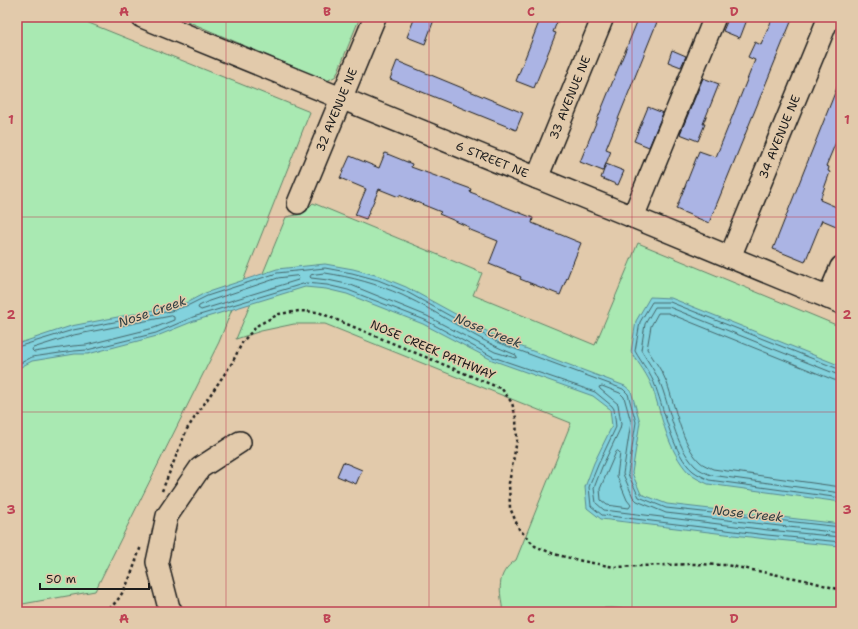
<svg xmlns="http://www.w3.org/2000/svg" width="858" height="629" font-family="'Shantell Sans',sans-serif">
	<rect width="100%" height="100%" fill="#e2caab"/>
	<filter id="ink" filterUnits="userSpaceOnUse"><feTurbulence type="fractalNoise" baseFrequency=".025" numOctaves="2"/><feDisplacementMap in="SourceGraphic" scale="8" xChannelSelector="R" yChannelSelector="G"/><feConvolveMatrix kernelMatrix="1 2 1 2 8 2 1 2 1" color-interpolation-filters="sRGB"/></filter>
	<g filter="url(#ink)">
		<!-- green -->
		<g fill="#a9e9b2" stroke="#628267">
			<polygon points="17,17 74,17 310,112 219,342 95,591 17,605"/>
			<polygon points="191,17 360,17 336,76 327,81 187,21"/>
			<path d="M313,203L482,273L473,295L595,345L638,243L841,327V612H683L611,608L503,612C500,591 495,574 516,560L571,423L325,324H294L261,331L236,339L286,217L302,214Z"/>
		</g>
		<!-- water -->
		<g fill="#82d2dd" stroke="#598990">
			<polygon points="325,264 353,269 379,276 406,287 501,339 625,386 631,391 640,422 632,473 641,494 667,504 841,524 841,546 767,539 601,519 587,508 585,487 594,463 612,426 610,409 593,396 492,360 423,324 347,294 326,289 305,287 194,321 157,336 88,354 75,354 32,361 17,369 17,344 71,326 170,307 188,302 205,293 277,269"/>
			<path d="M650,297L671,298L841,366V502L708,484C702,481 694,478 689,473C668,451 662,417 653,389C648,375 639,364 631,352L636,321Z"/>
		</g>
		<g fill="none" stroke-linecap="round" stroke-linejoin="round">
			<!-- shore -->
			<g stroke="#456569" stroke-width="1">
				<path d="M325,273C352,277 377,284 402,295C441,313 476,340 516,355L517,357L515,358L495,352L427,316L351,285L328,280L311,278L310,277L311,275Z"/>
				<polygon points="297,276 299,278 298,280 201,310 198,308 199,306 209,301 278,278"/>
				<polygon points="172,316 174,317 174,320 154,328 86,345 73,346 34,352 32,350 33,348 74,335"/>
				<polyline points="17,347 73,330 171,311 189,305 207,296 277,273 325,268 352,273 378,280 405,291 499,343 623,389 628,394 636,422 628,474 639,497 666,508 841,527"/>
				<polyline points="17,365 32,357 74,351 87,350 156,333 193,317 306,283 327,285 348,290 425,320 493,357 595,392 612,406 614,409 616,427 598,465 589,487 591,506 602,515 767,535 841,542"/>
				<path d="M841,370L670,302H652L640,322L635,351C642,364 651,373 656,388C664,410 674,456 693,471C698,475 704,477 709,480L841,498"/>
				<path d="M841,375L836,374L669,307H655L645,324L641,350C648,362 656,372 661,385C671,411 674,444 695,466C699,470 706,473 711,475L841,493"/>
				<path d="M841,381L834,380L668,313H658L651,326L647,349C654,360 662,370 667,383C675,406 682,445 700,462C703,465 709,467 713,469L841,487"/>
				<polygon points="618,451 620,453 617,476 627,500 631,505 629,508 607,505 601,500 600,489 616,452"/>
				<polyline points="841,533 666,513 637,501 633,497 623,474 631,422 624,397 620,393 602,386 599,387 600,389 618,404 621,424 620,429 602,467 594,488 596,503 604,510 768,530 841,537"/>
			</g>
		</g>
		<!-- building -->
		<g fill="#abb4e4" stroke="#1c1c1c">
			<polygon points="415,17 435,17 425,44 407,37"/>
			<polygon points="541,17 559,17 553,32 556,33 534,88 516,81"/>
			<polygon points="639,17 659,17 606,149 611,151 603,171 580,162"/>
			<polygon points="729,17 748,17 740,38 723,31"/>
			<polygon points="773,17 793,17 709,223 676,209 699,151 716,157 755,60 748,57 755,42 761,45"/>
			<polygon points="672,50 686,56 681,67 668,62"/>
			<polygon points="397,61 523,113 516,130 390,79"/>
			<polygon points="703,78 719,84 703,124 705,124 698,141 680,134"/>
			<polygon points="840,80 841,130 826,166 829,167 828,171 830,172 820,200 841,209 841,228 822,220 805,262 773,249"/>
			<polygon points="648,107 663,113 649,147 634,141"/>
			<polygon points="385,153 412,164 411,167 471,189 470,192 478,195 478,196 533,218 532,223 581,243 560,295 520,279 521,277 489,264 498,241 468,229 469,227 439,214 441,212 399,195 399,197 379,189 366,219 355,215 366,189 340,178 350,156 379,168"/>
			<polygon points="606,164 624,171 618,185 601,178"/>
			<polygon points="343,462 362,470 356,484 337,476"/>
		</g>
		<g fill="none" stroke-linecap="round" stroke-linejoin="round">
			<!-- minor casing -->
			<g stroke="#1c1c1c" stroke-width="24">
				<g id="minor">
					<path id="s1" d="M142,17L633,217L841,303"/>
					<path id="s2" d="M537,178L603,17"/>
					<path id="s3" d="M298,203L375,17"/>
					<polyline points="633,217 715,17"/>
					<path id="s4" d="M730,257L829,17"/>
					<polyline points="828,298 841,267"/>
					<polyline points="172,612 169,608 157,562 167,516 200,468 240,442"/>
				</g>
			</g>
			<!-- path -->
			<g stroke="#1c1c1c" stroke-width="2.5" stroke-dasharray="3 3" stroke-linecap="butt">
				<polyline points="162,491 187,429 232,363 243,341 258,325 279,314 299,311 318,312 502,389 512,403 516,418 517,440 509,483 510,508 519,529 535,546 554,554 582,561 614,567 692,564 726,565 805,580 841,590"/>
				<path d="M104,612C126,599 133,568 141,546"/>
			</g>
			<!-- minor -->
			<use href="#minor" stroke="#e2caab" stroke-width="21"/>
		</g>
	</g>
	<!-- grid -->
	<path fill="none" stroke="#bf4455" stroke-width="1" stroke-opacity="0.55" d="M226,17V612M429,17V612M632,17V612M17,217H841M17,412H841"/>
	<g text-anchor="middle" stroke-width="3" stroke-linejoin="round" paint-order="stroke">
		<!-- street labels -->
		<g font-size="12" fill="#1c1c1c" stroke="#e2caab">
			<text dy="4" stroke="none"><textPath href="#s2" startOffset="87">33 AVENUE NE</textPath></text>
			<text dy="4" stroke="none"><textPath href="#s3" startOffset="101">32 AVENUE NE</textPath></text>
			<text dy="4" stroke="none"><textPath href="#s4" startOffset="130">34 AVENUE NE</textPath></text>
			<text dy="4" stroke="none"><textPath href="#s1" startOffset="378">6 STREET NE</textPath></text>
			<text transform="translate(433 350) rotate(23)" y="4">NOSE CREEK PATHWAY</text>
		</g>
		<!-- water labels -->
		<g font-size="13" font-style="italic" fill="#304043" stroke="#e2caab">
			<text transform="translate(152 311) rotate(-19)" y="5">Nose Creek</text>
			<text transform="translate(488 330) rotate(22)" y="5">Nose Creek</text>
			<text transform="translate(748 513) rotate(6)" y="5">Nose Creek</text>
		</g>
	</g>
	<!-- margin -->
	<rect width="858" height="629" fill="none" stroke="#e2caab" stroke-width="44"/>
	<!-- scale -->
	<path d="M40 583v6h109v-6" fill="none" stroke="#1c1c1c" stroke-width="2"/>
	<text x="46" y="583" font-size="12" fill="#1c1c1c" stroke="#e2caab" stroke-width="3" paint-order="stroke">50 m</text>
	<rect x="22" y="22" width="814" height="585" fill="none" stroke="#bf4455" stroke-width="1.5"/>
	<g font-size="13" text-anchor="middle" font-weight="bold" fill="#bf4455">
		<text x="124" y="16">A</text>
		<text x="327" y="16">B</text>
		<text x="531" y="16">C</text>
		<text x="734" y="16">D</text>
		<text x="11" y="124">1</text>
		<text x="847" y="124">1</text>
		<text x="11" y="319">2</text>
		<text x="847" y="319">2</text>
		<text x="11" y="514">3</text>
		<text x="847" y="514">3</text>
		<text x="124" y="623">A</text>
		<text x="327" y="623">B</text>
		<text x="531" y="623">C</text>
		<text x="734" y="623">D</text>
	</g>
</svg>
